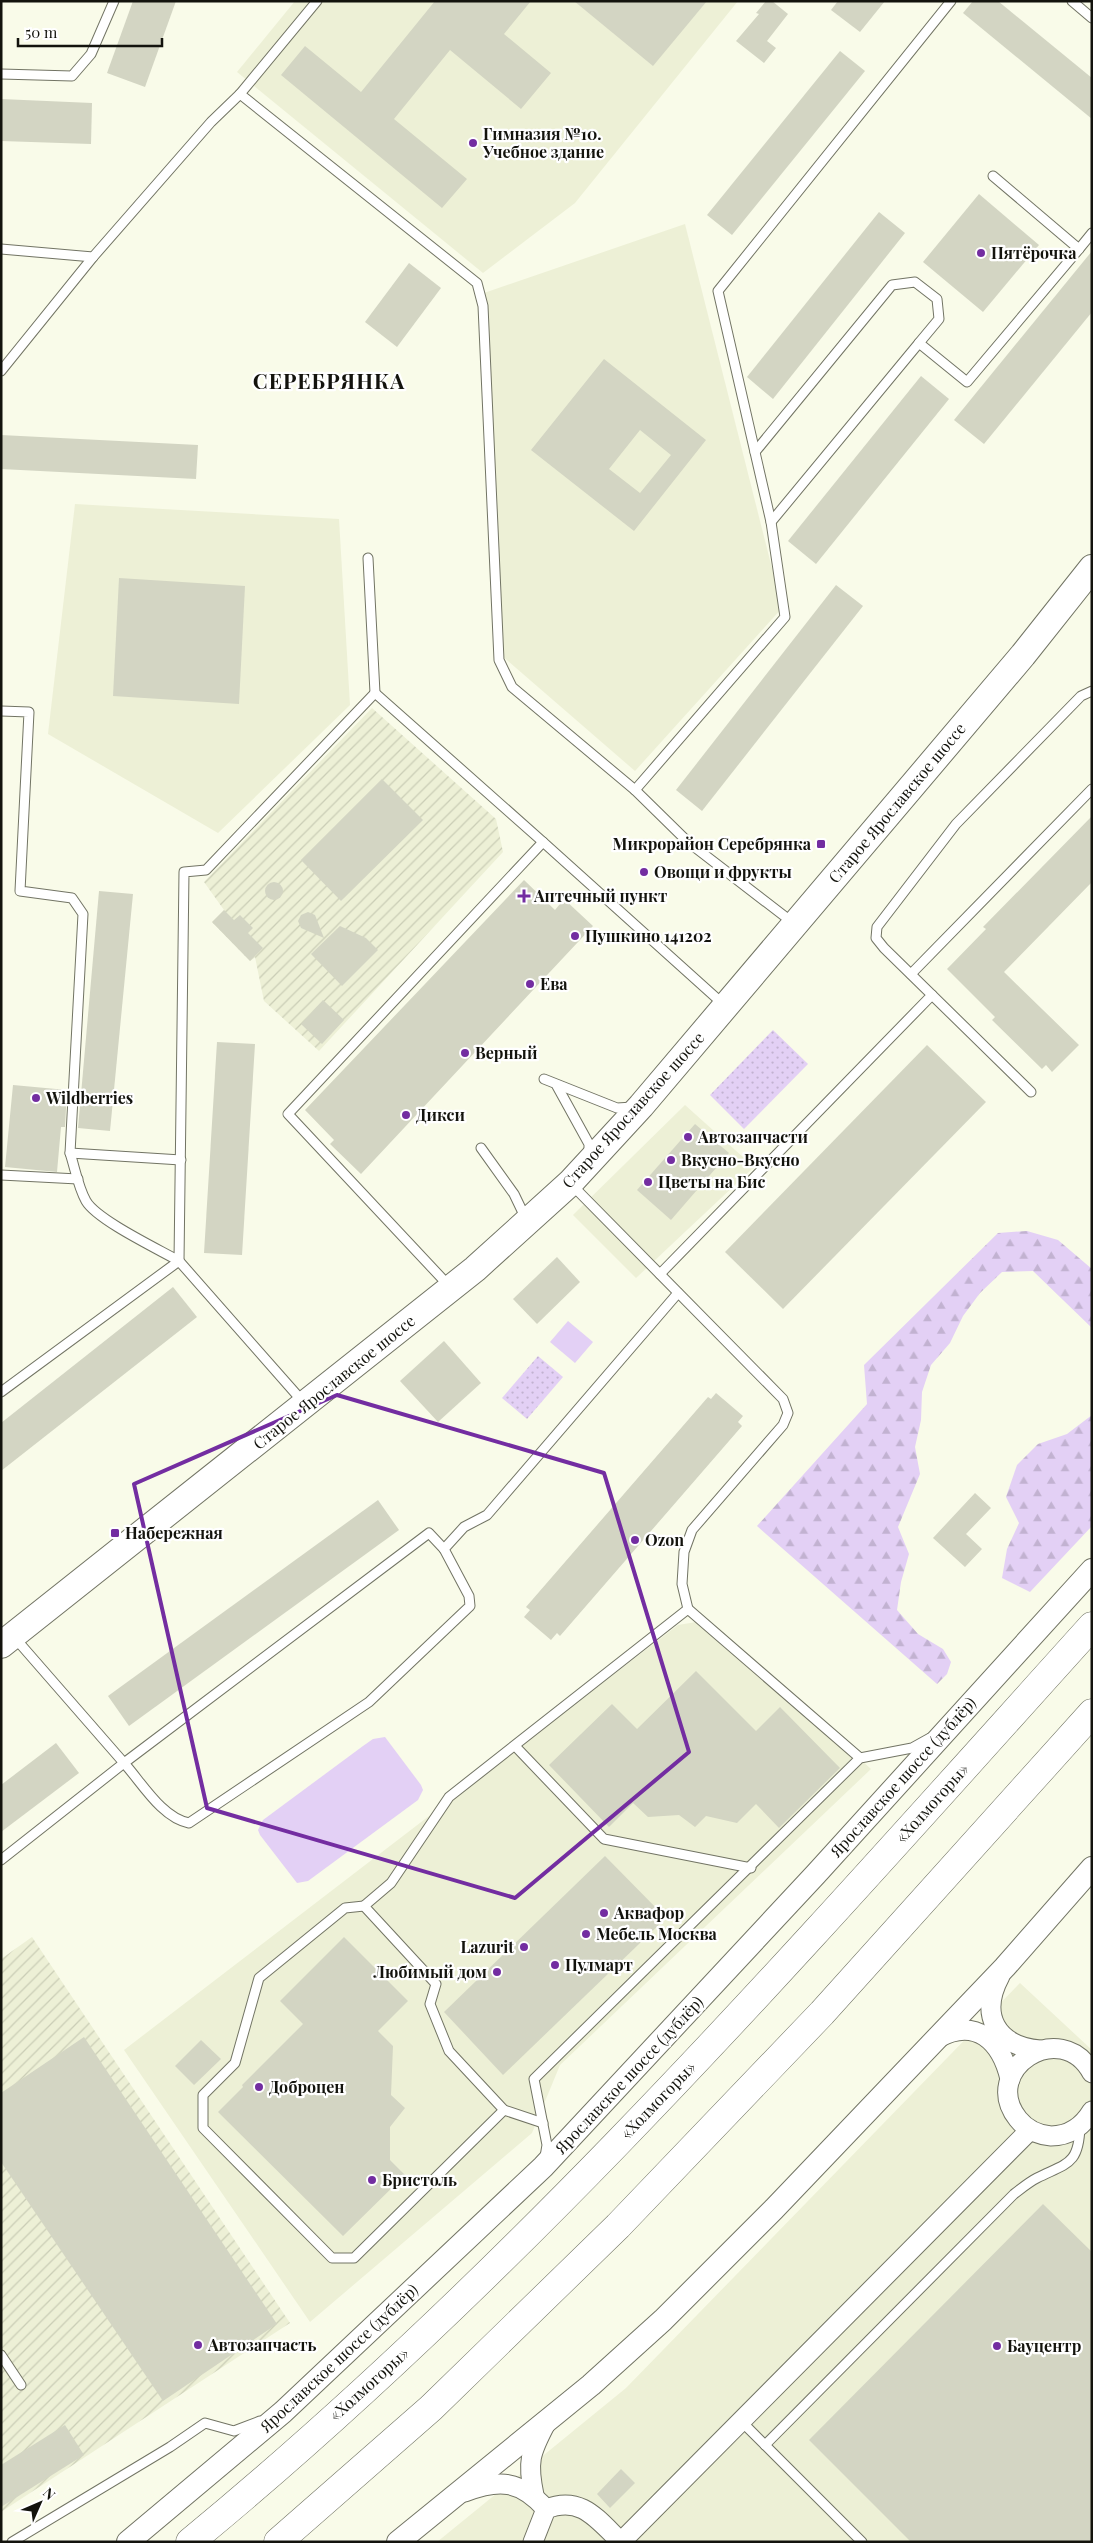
<svg xmlns="http://www.w3.org/2000/svg" width="1093" height="2543" font-family="'Playfair Display',serif">
	<defs>
		<pattern id="industrial-furrows" width="10" height="10" patternUnits="userSpaceOnUse" patternTransform="scale(1.25)"><rect width="10" height="10" fill="#edf0d6"/><path d="M-1 1l2-2M0 10L10 0M9 11l2-2" fill="none" stroke="#cacdb6"/></pattern>
		<pattern id="forest-firs" width="22" height="20" patternUnits="userSpaceOnUse" patternTransform="scale(1.25)"><rect width="22" height="20" fill="#e3d0f5"/><path d="M5 1l3.5 6h-7zM16 11l3.5 6h-7z" fill="#c2b2d1"/></pattern>
		<pattern id="park-dots" width="8" height="8" patternUnits="userSpaceOnUse" patternTransform="scale(1.25)"><rect width="8" height="8" fill="#e3d0f5"/><path d="M2 2h.1M6 6h.1" fill="none" stroke="#c2b2d1" stroke-width="1.8" stroke-linecap="round"/></pattern>
	</defs>
	<rect width="100%" height="100%" fill="#f9fbe9"/>
	<!-- built -->
	<g fill="#edf0d6">
		<polygon points="295,1 738,1 575,203 483,273 237,72"/>
		<polygon points="685,224 782,608 635,771 500,654 484,293"/>
		<polygon points="75,504 339,519 350,705 218,833 48,734"/>
		<polygon points="685,1105 754,1167 636,1278 573,1215"/>
		<polygon points="708,1620 871,1769 560,2065 532,2133 310,2322 124,2050 678,1625"/>
		<polygon points="1020,1983 1092,2050 1092,2542 437,2542 626,2388"/>
	</g>
	<!-- industrial -->
	<g fill="url(#industrial-furrows)">
		<polygon points="372,708 496,819 503,852 319,1051 264,1001 255,957 250,961 212,922 224,910 204,882"/>
		<polygon points="32,1937 290,2323 1,2512 1,1959"/>
	</g>
	<!-- forest -->
	<g fill="url(#forest-firs)">
		<polygon points="1027,1231 1058,1240 1092,1269 1092,1328 1033,1271 1002,1272 980,1293 963,1316 950,1343 931,1365 922,1392 921,1420 915,1447 920,1474 898,1527 909,1554 901,1582 897,1610 918,1634 943,1649 951,1662 947,1674 937,1684 757,1526 867,1404 864,1365 998,1233"/>
		<polygon points="1092,1415 1092,1526 1030,1592 1002,1578 1007,1549 1019,1523 1006,1497 1017,1465 1038,1444 1067,1434"/>
	</g>
	<!-- park -->
	<g fill="url(#park-dots)">
		<polygon points="773,1030 808,1064 744,1129 710,1095"/>
		<polygon points="538,1356 563,1377 527,1419 502,1398"/>
	</g>
	<!-- pitch -->
	<g fill="#e3d0f5">
		<polygon points="568,1321 593,1342 575,1363 550,1342"/>
		<polygon points="385,1737 421,1785 423,1790 418,1800 308,1881 297,1883 260,1835 258,1830 263,1820 363,1746 373,1739"/>
	</g>
	<!-- building -->
	<g fill="#d3d5c3" fill-rule="evenodd">
		<polygon points="133,1 176,1 145,87 107,73"/>
		<polygon points="435,1 531,1 504,34 551,73 521,109 450,50 394,119 467,179 442,208 281,75 305,46 361,92"/>
		<polygon points="574,1 707,1 653,66"/>
		<polygon points="766,1 772,1 788,14 767,41 776,48 764,63 736,41 759,14 756,13"/>
		<polygon points="838,1 885,1 860,32 831,10"/>
		<polygon points="973,1 998,1 1092,78 1092,119 963,13"/>
		<polygon points="840,51 865,71 732,235 707,215"/>
		<polygon points="1,99 92,103 91,144 1,141"/>
		<polygon points="979,194 1039,245 983,312 923,262"/>
		<polygon points="879,212 905,233 773,399 747,377"/>
		<polygon points="1092,251 1092,312 984,444 954,420"/>
		<polygon points="409,263 441,288 397,347 365,322"/>
		<path d="M604,359L706,440L634,531L531,450ZM640,430L671,455L640,493L609,469Z"/>
		<polygon points="921,376 949,399 816,564 788,541"/>
		<polygon points="1,435 198,445 196,479 1,469"/>
		<polygon points="119,578 245,586 239,704 113,696"/>
		<polygon points="836,585 863,606 702,811 676,790"/>
		<polygon points="382,779 423,820 341,901 301,860"/>
		<polygon points="1092,816 1092,882 1004,972 1079,1045 1052,1072 1046,1065 1042,1069 992,1020 995,1017 947,969 986,929 983,927"/>
		<polygon points="524,880 555,910 564,899 593,926 361,1174 330,1144 334,1140 305,1110"/>
		<circle cx="274" cy="891" r="9"/>
		<polygon points="99,891 133,894 110,1131 78,1128"/>
		<polygon points="224,910 234,920 240,915 253,928 248,933 263,948 250,961 212,922"/>
		<polygon points="308,912 315,915 324,938 301,928 298,921 301,915"/>
		<polygon points="340,926 366,938 378,950 342,986 311,954"/>
		<polygon points="323,1000 344,1020 322,1044 301,1024"/>
		<polygon points="217,1042 255,1044 242,1255 204,1253"/>
		<polygon points="927,1045 986,1102 783,1309 725,1252"/>
		<polygon points="13,1085 67,1090 65,1127 61,1127 57,1172 5,1167"/>
		<polygon points="695,1124 729,1153 671,1220 637,1190"/>
		<polygon points="557,1257 580,1282 537,1324 513,1299"/>
		<polygon points="173,1287 197,1317 1,1471 1,1423"/>
		<polygon points="444,1341 481,1383 438,1422 400,1381"/>
		<polygon points="716,1393 743,1416 738,1422 742,1426 560,1636 557,1633 551,1640 524,1617 530,1610 526,1607 708,1397 711,1399"/>
		<polygon points="975,1493 991,1508 966,1534 982,1549 965,1567 933,1538"/>
		<polygon points="378,1500 399,1530 129,1726 108,1696"/>
		<polygon points="696,1671 756,1731 780,1707 840,1768 779,1828 756,1804 737,1823 706,1816 695,1827 679,1815 648,1817 633,1803 609,1827 549,1765 612,1704 637,1729"/>
		<polygon points="56,1743 79,1773 1,1832 1,1785"/>
		<polygon points="605,1856 666,1918 503,2075 444,2012"/>
		<polygon points="344,1937 408,2001 378,2031 393,2046 391,2095 405,2108 390,2127 390,2160 405,2175 343,2236 218,2112 243,2087 242,2085 303,2024 280,2001"/>
		<polygon points="84,2037 277,2324 163,2401 1,2162 1,2093"/>
		<polygon points="201,2040 221,2059 194,2085 175,2066"/>
		<polygon points="1043,2204 1092,2252 1092,2542 911,2542 809,2440"/>
		<polygon points="65,2425 84,2455 1,2507 1,2465"/>
		<polygon points="621,2469 635,2483 610,2508 597,2494"/>
	</g>
	<g fill="none" stroke-linecap="round" stroke-linejoin="round">
		<!-- service casing -->
		<g stroke="#727464" stroke-width="11">
			<g id="service">
				<polyline points="1072,1 1092,18"/>
				<polyline points="1,74 72,76 91,54 114,1"/>
				<polyline points="240,94 477,283 483,306 499,660 512,687 635,790 688,842 792,922"/>
				<polyline points="993,176 1079,249 1092,233"/>
				<polyline points="1,249 93,257 211,122 240,94 317,1"/>
				<polyline points="1,371 93,257"/>
				<polyline points="755,452 892,285 915,282 937,299 939,319 919,343"/>
				<polyline points="771,522 919,343 967,382 1079,249"/>
				<polyline points="368,558 375,693"/>
				<path d="M1,711L29,712L20,891L72,898L83,914L70,1153C75,1168 78,1187 86,1201C97,1220 158,1249 179,1261L184,872L206,870L375,693L543,842"/>
				<polyline points="635,790 785,617 771,522 718,291 951,1"/>
				<polyline points="911,974 1092,789"/>
				<polyline points="932,995 1031,1092"/>
				<polyline points="544,1079 617,1108 633,1107"/>
				<polyline points="557,1086 589,1144 589,1155"/>
				<polyline points="481,1148 514,1194 526,1219"/>
				<polyline points="70,1153 181,1160"/>
				<polyline points="1,1175 78,1179"/>
				<polyline points="572,1185 783,1399 788,1413 783,1425 692,1530 684,1552 682,1584 688,1609"/>
				<polyline points="660,1274 932,995 884,948 876,938 877,927 956,824 1081,696 1092,691"/>
				<polyline points="450,1287 288,1114 543,842 723,1004"/>
				<polyline points="1,1392 179,1261 304,1403"/>
				<polyline points="15,1638 124,1763 429,1533 444,1549"/>
				<polyline points="515,1746 604,1839 751,1868"/>
				<path d="M1,1860L124,1763C142,1783 162,1818 189,1823L369,1702L470,1606L469,1596L444,1549L464,1527L487,1515L678,1293"/>
				<polyline points="364,1906 345,1908 259,1978 235,2063 203,2095 203,2128 332,2258 354,2258 504,2110"/>
				<polyline points="543,2123 504,2110 449,2051 430,2004 436,1984 364,1906 391,1883 449,1797 688,1609 860,1758"/>
				<polyline points="545,2157 547,2145 534,2079 860,1758 912,1748 930,1738"/>
				<polyline points="1,2355 21,2385"/>
				<polyline points="741,2421 862,2542"/>
				<path d="M765,2445L1014,2194C1022,2188 1029,2182 1037,2178C1067,2163 1079,2165 1080,2126"/>
				<polyline points="12,2542 170,2447 205,2423 234,2431 260,2421"/>
			</g>
		</g>
		<!-- minor casing -->
		<g stroke="#727464" stroke-width="21">
			<g id="minor">
				<path d="M1000,1976C979,2015 996,2046 1040,2050"/>
				<path d="M938,2038C976,2017 1001,2041 1010,2079"/>
				<path d="M1092,2073C1061,2016 979,2070 1018,2119C1026,2129 1038,2135 1051,2136C1069,2136 1083,2126 1092,2111"/>
				<path d="M465,2492C499,2479 520,2480 546,2509"/>
				<path d="M534,2495C527,2462 530,2453 546,2423"/>
				<path d="M533,2542L546,2509C581,2495 597,2519 621,2542L1030,2130"/>
			</g>
		</g>
		<!-- tertiary casing -->
		<g stroke="#727464" stroke-width="24">
			<g id="tertiary">
				<polyline points="128,2542 283,2412 543,2167 816,1874 1092,1570"/>
				<polyline points="398,2542 591,2385 663,2320 774,2209 1005,1967 1092,1868"/>
			</g>
		</g>
		<!-- secondary casing -->
		<g stroke="#727464" stroke-width="28">
			<polyline id="secondary" points="1,1645 475,1269 570,1183 641,1106 1023,655 1092,568"/>
		</g>
		<!-- trunk casing -->
		<g stroke="#727464" stroke-width="29">
			<g id="trunk">
				<path d="M190,2542C522,2269 805,1944 1092,1626"/>
				<polyline points="278,2542 431,2408 618,2226 822,2013 1092,1713"/>
			</g>
		</g>
		<!-- service -->
		<use href="#service" stroke="#fff" stroke-width="9"/>
		<!-- minor -->
		<use href="#minor" stroke="#fff" stroke-width="19"/>
		<!-- tertiary -->
		<use href="#tertiary" stroke="#fff" stroke-width="22"/>
		<!-- secondary -->
		<use href="#secondary" stroke="#fff" stroke-width="26"/>
		<!-- trunk -->
		<use href="#trunk" stroke="#fff" stroke-width="28"/>
	</g>
	<!-- marked area -->
	<path fill="none" stroke="#732da1" stroke-width="4" stroke-linejoin="round" d="M337,1395L604,1473L689,1752L515,1898L207,1808L134,1484Z"/>
	<!-- markers -->
	<g fill="#732da1" stroke="#fff" stroke-width="2">
		<circle cx="473" cy="143" r="5"/>
		<circle cx="981" cy="253" r="5"/>
		<rect x="816" y="839" width="10" height="10" rx="2.5"/>
		<circle cx="644" cy="872" r="5"/>
		<path d="M521.5 888.5h5v5h5v5h-5v5h-5v-5h-5v-5h5z"/>
		<circle cx="575" cy="936" r="5"/>
		<circle cx="530" cy="984" r="5"/>
		<circle cx="465" cy="1053" r="5"/>
		<circle cx="36" cy="1098" r="5"/>
		<circle cx="406" cy="1115" r="5"/>
		<circle cx="688" cy="1137" r="5"/>
		<circle cx="671" cy="1160" r="5"/>
		<circle cx="648" cy="1182" r="5"/>
		<rect x="110" y="1528" width="10" height="10" rx="2.5"/>
		<circle cx="635" cy="1540" r="5"/>
		<circle cx="604" cy="1913" r="5"/>
		<circle cx="586" cy="1934" r="5"/>
		<circle cx="524" cy="1947" r="5"/>
		<circle cx="555" cy="1965" r="5"/>
		<circle cx="497" cy="1972" r="5"/>
		<circle cx="259" cy="2087" r="5"/>
		<circle cx="372" cy="2180" r="5"/>
		<circle cx="198" cy="2345" r="5"/>
		<circle cx="997" cy="2346" r="5"/>
	</g>
	<g text-anchor="middle" stroke-width="4.5" stroke-linejoin="round" paint-order="stroke">
		<!-- poi labels -->
		<g font-size="16" font-weight="bold" fill="#13130d" stroke="#fff" text-anchor="start">
			<text x="483" y="140">Гимназия №10.<tspan x="483" dy="18">Учебное здание</tspan></text>
			<text x="991" y="259">Пятёрочка</text>
			<text x="811" y="850" text-anchor="end">Микрорайон Серебрянка</text>
			<text x="654" y="878">Овощи и фрукты</text>
			<text x="534" y="902">Аптечный пункт</text>
			<text x="585" y="942">Пушкино 141202</text>
			<text x="540" y="990">Ева</text>
			<text x="475" y="1059">Верный</text>
			<text x="46" y="1104">Wildberries</text>
			<text x="416" y="1121">Дикси</text>
			<text x="698" y="1143">Автозапчасти</text>
			<text x="681" y="1166">Вкусно-Вкусно</text>
			<text x="658" y="1188">Цветы на Бис</text>
			<text x="125" y="1539">Набережная</text>
			<text x="645" y="1546">Ozon</text>
			<text x="614" y="1919">Аквафор</text>
			<text x="596" y="1940">Мебель Москва</text>
			<text x="514" y="1953" text-anchor="end">Lazurit</text>
			<text x="565" y="1971">Пулмарт</text>
			<text x="487" y="1978" text-anchor="end">Любимый дом</text>
			<text x="269" y="2093">Доброцен</text>
			<text x="382" y="2186">Бристоль</text>
			<text x="208" y="2351">Автозапчасть</text>
			<text x="1007" y="2352">Бауцентр</text>
		</g>
		<!-- street labels -->
		<g font-size="16" fill="#13130d" stroke="#fff">
			<text transform="translate(897 803) rotate(-50)" y="6">Старое Ярославское шоссе</text>
			<text transform="translate(633 1110) rotate(-48)" y="6">Старое Ярославское шоссе</text>
			<text transform="translate(334 1382) rotate(-39)" y="6">Старое Ярославское шоссе</text>
			<text transform="translate(903 1777) rotate(-48)" y="6">Ярославское шоссе (дублёр)</text>
			<text transform="translate(932 1803) rotate(-48)" y="6">«Холмогоры»</text>
			<text transform="translate(629 2075) rotate(-47)" y="6">Ярославское шоссе (дублёр)</text>
			<text transform="translate(658 2100) rotate(-46)" y="6">«Холмогоры»</text>
			<text transform="translate(339 2358) rotate(-43)" y="6">Ярославское шоссе (дублёр)</text>
			<text transform="translate(369 2384) rotate(-42)" y="6">«Холмогоры»</text>
		</g>
		<!-- district labels -->
		<g font-size="21" font-weight="bold" letter-spacing="1" fill="#13130d" stroke="#fff">
			<text x="329" y="389">СЕРЕБРЯНКА</text>
		</g>
	</g>
	<!-- border -->
	<rect width="1093" height="2543" fill="none" stroke="#13130d" stroke-width="5"/>
	<!-- north arrow -->
	<g transform="translate(40 2503) rotate(45)" stroke="#ffffff" stroke-width="4" paint-order="stroke">
	<path d="M0-4L9 19L0 12L-9 19Z" fill="#13130d"/>
	<text y="-8" font-size="14" font-weight="bold" text-anchor="middle" fill="#13130d">N</text>
	</g>
	<!-- scale -->
	<path d="M18 38v8h144v-8" fill="none" stroke="#13130d" stroke-width="2.5"/>
	<text x="25" y="38" font-size="15" fill="#13130d" stroke="#ffffff" stroke-width="4" paint-order="stroke">50 m</text>
</svg>
